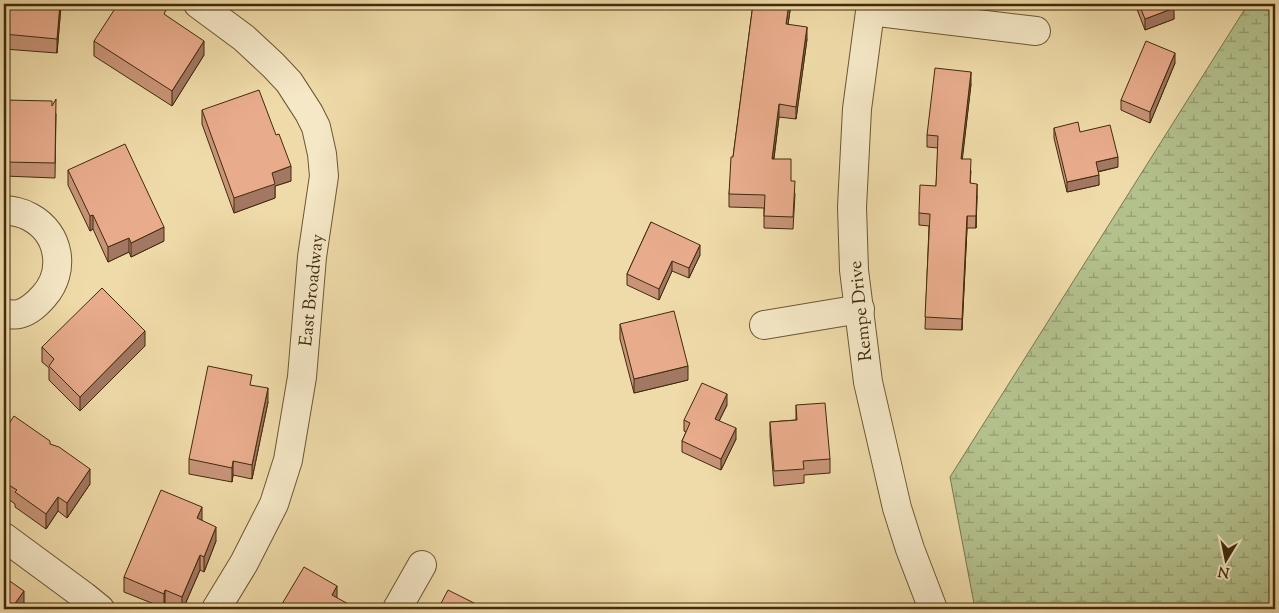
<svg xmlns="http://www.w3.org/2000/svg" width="1279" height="613" font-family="'Sorts Mill Goudy',serif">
	<defs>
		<pattern id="wetland-marsh" width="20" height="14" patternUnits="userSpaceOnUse" patternTransform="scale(1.25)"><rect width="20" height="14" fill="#b3c18d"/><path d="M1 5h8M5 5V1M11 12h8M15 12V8" fill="none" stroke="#939d72"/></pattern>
	</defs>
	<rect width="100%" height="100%" fill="#efdba9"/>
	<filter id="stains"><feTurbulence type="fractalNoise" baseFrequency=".004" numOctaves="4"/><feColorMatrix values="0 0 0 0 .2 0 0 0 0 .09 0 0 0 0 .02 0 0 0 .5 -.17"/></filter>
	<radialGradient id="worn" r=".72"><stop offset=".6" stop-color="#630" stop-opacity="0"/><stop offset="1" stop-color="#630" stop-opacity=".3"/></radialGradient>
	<!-- wetland -->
	<polygon fill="url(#wetland-marsh)" stroke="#7a764c" points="1248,4 1275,4 1275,609 975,609 950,477"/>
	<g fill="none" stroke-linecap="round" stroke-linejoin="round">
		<!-- minor casing -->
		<g stroke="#6c5733" stroke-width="30">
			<g id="minor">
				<polyline points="198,4 244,38 273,65 289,82 309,113 316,127 322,154 324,176 312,257 302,377 288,460 274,504 244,563 216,609"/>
				<polyline points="871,4 857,109 852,207 854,270 868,382 897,508 910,549 933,609"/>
				<polyline points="870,11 1036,31"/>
				<path d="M4,210C13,211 22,212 30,217C60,233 66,271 44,296C37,304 30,311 19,314C15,315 9,314 4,314"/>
				<polyline points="764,325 860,309"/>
				<polyline points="4,537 84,596 100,609"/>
				<polyline points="397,609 422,565"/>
			</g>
		</g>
		<!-- minor -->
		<use href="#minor" stroke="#f5e8c7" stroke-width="28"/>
	</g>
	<!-- wall -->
	<g fill="#c89478" stroke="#402b0c">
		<polygon points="4,4 61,4 57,53 4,49"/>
		<polygon points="753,4 791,4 788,24 807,39 796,119 779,117 774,159 791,181 795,194 793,229 764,228 764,208 729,207 729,194 733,157"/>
		<polygon points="1135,4 1173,4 1174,19 1145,30"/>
		<polygon points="130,6 166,16 204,55 172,106 94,56 94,41"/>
		<polygon points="1175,63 1150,123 1121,110 1121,100"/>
		<polygon points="971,84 962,159 971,171 970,184 977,196 976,228 967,228 962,330 925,329 929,226 919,225 919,213 936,186 938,148 927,147 927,135"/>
		<polygon points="4,100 52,106 56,114 55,178 4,176"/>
		<polygon points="202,110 291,181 275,186 275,198 234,213 202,124"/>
		<polygon points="1054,128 1080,132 1118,167 1098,172 1099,185 1067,192 1054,138"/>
		<polygon points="68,170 164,241 131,257 129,252 108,262 93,229 90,231 68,185"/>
		<polygon points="651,222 700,255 689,278 672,271 659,300 627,285 627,274"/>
		<polygon points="620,324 688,380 634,393 620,339"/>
		<polygon points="145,346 80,411 49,380 49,368 42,362 42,347"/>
		<polygon points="252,385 268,402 252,479 233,475 232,482 189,474 189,459"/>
		<polygon points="727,405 719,421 736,439 721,470 682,452 682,441 686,432 684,431 684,420"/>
		<polygon points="796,405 830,459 830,473 804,475 804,483 774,486 770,436 770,422 796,420"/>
		<polygon points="4,431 50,444 90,484 67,518 58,511 46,529 15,507 15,504 4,496"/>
		<polygon points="202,520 216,541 204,572 200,570 183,609 177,609 165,605 164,608 124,592 124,577"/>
	</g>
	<!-- shaded-wall -->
	<g fill="#a27862" stroke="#402b0c">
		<polygon points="60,4 61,4 61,7 57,53 57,39"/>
		<polygon points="789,4 791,4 786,37 786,24"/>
		<polygon points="1174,8 1174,19 1145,30 1145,19"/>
		<polygon points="807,27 807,39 796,119 796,107"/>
		<polygon points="204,41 204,55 172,106 172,91"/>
		<polygon points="1175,53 1175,63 1150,123 1150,112"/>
		<polygon points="971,72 971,84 961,171 961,159"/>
		<polygon points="779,104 779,117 772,171 772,159"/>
		<polygon points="1118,157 1118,167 1096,172 1096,162"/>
		<polygon points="291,166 291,181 275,186 275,198 234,213 234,198 272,173"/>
		<polygon points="1099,175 1099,185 1067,192 1067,182"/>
		<polygon points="977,184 977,196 976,228 976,216"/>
		<polygon points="93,215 93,229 90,231 90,216"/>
		<polygon points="967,216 967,228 962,330 962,319"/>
		<polygon points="164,227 164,241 131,257 131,243"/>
		<polygon points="129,238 129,252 108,262 108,247"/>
		<polygon points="700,245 700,255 689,278 689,268"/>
		<polygon points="672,261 672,271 659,300 659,289"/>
		<polygon points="145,331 145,346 80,411 80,397"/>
		<polygon points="688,366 688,380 634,393 634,379"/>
		<polygon points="268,388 268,402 252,479 252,465"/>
		<polygon points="727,394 727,405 715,429 715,419"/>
		<polygon points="736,428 736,439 721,470 721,459"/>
		<polygon points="233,461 233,475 232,482 232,468"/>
		<polygon points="90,469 90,484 67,518 67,503"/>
		<polygon points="58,497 58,511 46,529 46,514"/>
		<polygon points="202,507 202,521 197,518"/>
		<polygon points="216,527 216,541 204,572 204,557"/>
		<polygon points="200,555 200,570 183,609 182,609 182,597"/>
		<polygon points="337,586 337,600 332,595"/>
		<polygon points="165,590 165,605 164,608 164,594"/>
		<polygon points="24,591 24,605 21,609 11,609"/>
	</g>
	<!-- building -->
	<g fill="#e8ac8c" stroke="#402b0c">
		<polygon points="4,4 60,4 57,39 4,34"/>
		<polygon points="118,4 127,4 130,6 132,4 157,4 166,10 164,14 204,41 172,91 94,41"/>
		<polygon points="753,4 789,4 786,24 807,27 796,107 779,104 772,159 791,159 791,181 795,181 793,217 764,216 765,195 729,194 731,157 733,157"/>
		<polygon points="1139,4 1173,4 1174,8 1145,19"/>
		<polygon points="1146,41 1175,53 1150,112 1121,100"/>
		<polygon points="935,68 971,72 961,159 971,159 970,183 977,184 976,216 967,216 962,319 925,317 930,214 919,213 920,185 936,186 938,136 927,135"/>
		<polygon points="259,90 276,135 279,134 291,166 272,173 275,184 234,198 202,110"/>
		<polygon points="56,99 55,163 4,162 4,100 52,101 52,106"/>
		<polygon points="1078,122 1080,132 1110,125 1118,157 1096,162 1099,175 1067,182 1054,128"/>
		<polygon points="125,144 164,227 131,243 129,238 108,247 93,215 90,216 68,170"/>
		<polygon points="651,222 700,245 689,268 672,261 659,289 627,274"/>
		<polygon points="102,288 145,331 80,397 49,366 54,359 42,347"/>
		<polygon points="674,311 688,366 634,379 620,324"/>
		<polygon points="208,366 252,375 250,385 268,388 252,465 233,461 232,468 189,459"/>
		<polygon points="702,383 727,394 715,419 736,428 721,459 682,441 690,423 684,420"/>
		<polygon points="825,403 830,459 803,461 804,469 774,471 770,422 797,420 796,405"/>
		<polygon points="14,416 50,441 50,444 59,447 90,469 67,503 58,497 46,514 15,492 17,490 4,482 4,431"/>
		<polygon points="161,490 202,507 197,518 216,527 204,557 200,555 182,597 165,590 164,594 124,577"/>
		<polygon points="304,567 337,586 332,595 352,606 350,609 279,609"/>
		<polygon points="4,577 24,591 11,609 4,609"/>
		<polygon points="448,590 486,609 438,609"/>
	</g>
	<g text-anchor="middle" stroke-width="4.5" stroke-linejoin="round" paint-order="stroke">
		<!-- street labels -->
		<g font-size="18" fill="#402b0c" stroke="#f5e8c7">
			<text transform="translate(311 290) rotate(-84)" y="6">East Broadway</text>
			<text transform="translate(860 311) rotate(-96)" y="6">Rempe Drive</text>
		</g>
	</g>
	<!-- margin -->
	<rect width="1279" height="613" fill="none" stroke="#efdba9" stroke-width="20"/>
	<rect x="5" y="5" width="1269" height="603" fill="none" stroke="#402b0c" stroke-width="2.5"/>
	<rect x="10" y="10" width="1259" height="593" fill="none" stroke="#402b0c"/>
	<!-- north arrow -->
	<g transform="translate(1226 560) rotate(190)" stroke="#f5e8c7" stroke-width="4" paint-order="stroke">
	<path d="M0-4L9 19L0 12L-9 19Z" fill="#402b0c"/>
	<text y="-8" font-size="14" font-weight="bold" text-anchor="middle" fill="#402b0c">N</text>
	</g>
	<rect width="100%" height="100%" filter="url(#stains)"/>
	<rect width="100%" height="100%" fill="url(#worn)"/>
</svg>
